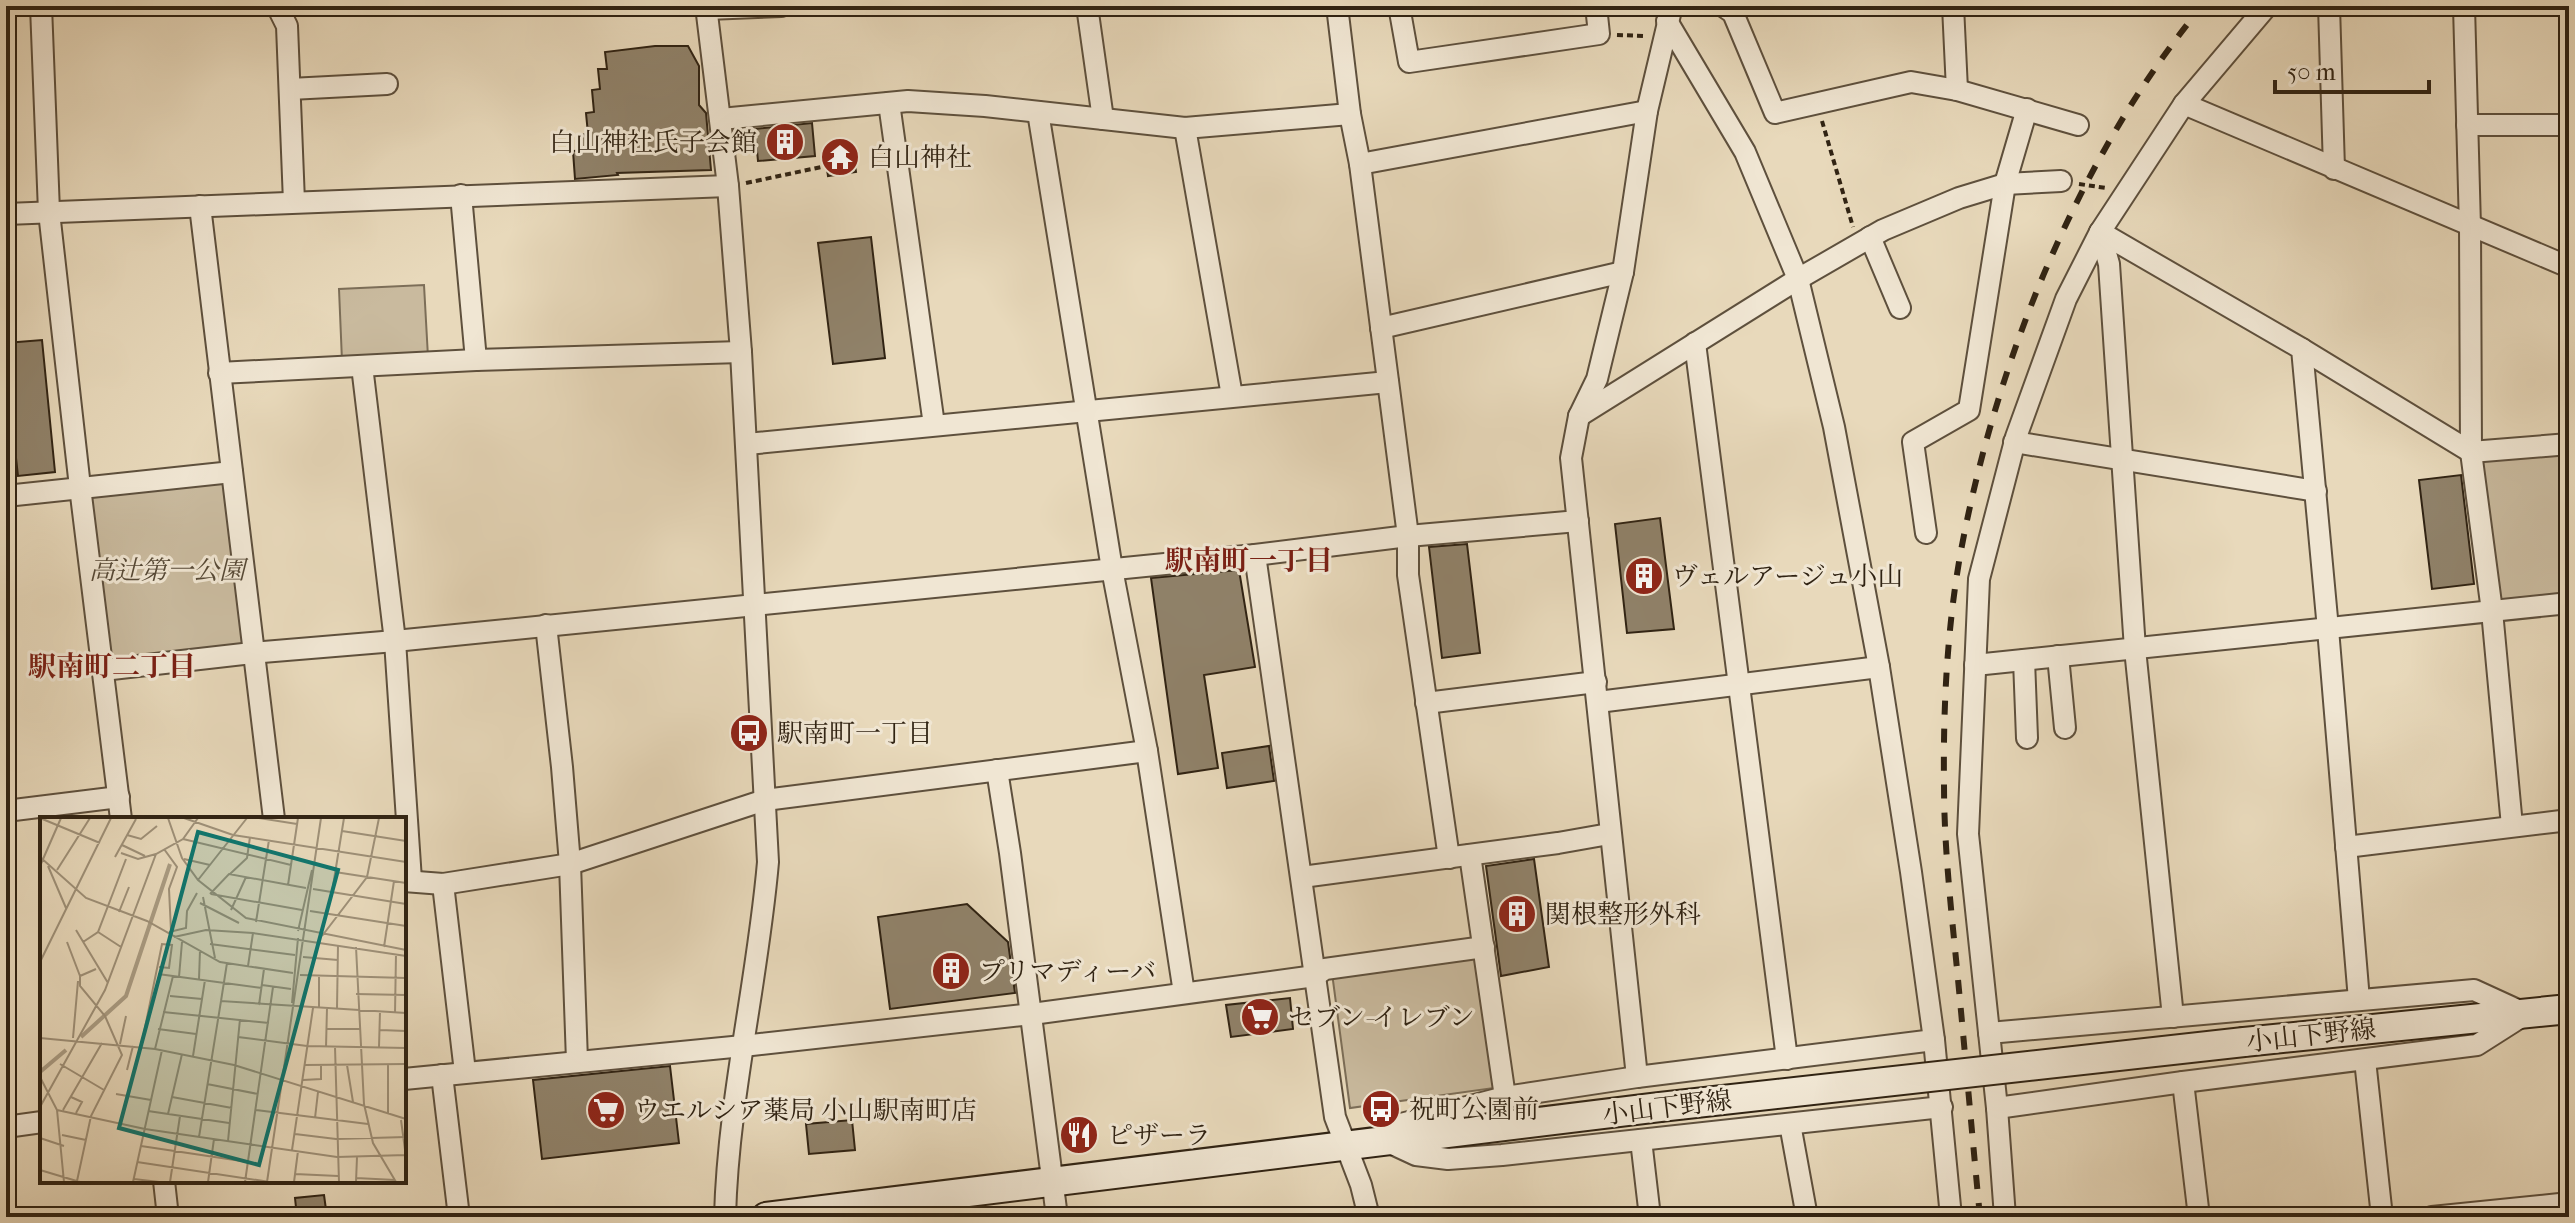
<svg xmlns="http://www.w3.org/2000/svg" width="2575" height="1223" font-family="'IM FELL French Canon','Noto Serif JP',serif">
	<rect width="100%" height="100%" fill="#e8d9bb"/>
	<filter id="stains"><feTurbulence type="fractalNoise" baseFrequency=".0025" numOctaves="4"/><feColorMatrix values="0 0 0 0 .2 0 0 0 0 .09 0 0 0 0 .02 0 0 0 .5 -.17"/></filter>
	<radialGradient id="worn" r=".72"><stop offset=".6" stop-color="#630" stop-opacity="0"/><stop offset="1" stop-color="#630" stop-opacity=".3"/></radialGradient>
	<!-- green -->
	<g fill="#c9ba9e" stroke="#7c6e58" stroke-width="2">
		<polygon points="424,285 428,357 342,361 339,289"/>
		<polygon points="2569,449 2569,598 2496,605 2477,458"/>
		<polygon points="228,477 248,650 107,666 85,491"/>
		<polygon points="1475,956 1494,1088 1350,1108 1332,973"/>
	</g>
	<!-- building -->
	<g fill="#90826a" stroke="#302313" stroke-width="2">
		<polygon points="655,46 688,46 699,66 699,105 706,113 711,170 617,173 618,175 575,179 573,151 581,150 579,135 588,134 586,113 594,112 592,90 600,89 598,69 607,69 605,52"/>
		<polygon points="812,123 815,156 758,161 755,129"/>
		<polygon points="852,145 856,172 828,176 824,149"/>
		<polygon points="871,237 885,358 833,364 818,243"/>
		<polygon points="42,340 55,472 18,476 6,367 6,343"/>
		<polygon points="2461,475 2474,584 2432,589 2419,480"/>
		<polygon points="1660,518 1674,629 1627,633 1615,524"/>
		<polygon points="1467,544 1480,653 1442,658 1429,547"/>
		<polygon points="1239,570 1255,667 1204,675 1218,768 1178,774 1151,578"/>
		<polygon points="1269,746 1274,781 1227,788 1222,753"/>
		<polygon points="1534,859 1549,967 1501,976 1486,866"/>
		<polygon points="967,904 1008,942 1015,993 890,1009 878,917"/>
		<polygon points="1290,998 1293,1029 1231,1037 1226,1005"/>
		<polygon points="670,1066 679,1143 542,1159 533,1080"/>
		<polygon points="852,1120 855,1150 809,1154 806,1124"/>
		<polygon points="324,1195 327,1217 297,1217 295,1198"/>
	</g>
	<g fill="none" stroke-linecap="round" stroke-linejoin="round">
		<!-- minor casing -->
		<g stroke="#5e503d" stroke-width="24">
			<g id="minor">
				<polyline points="41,6 49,212 80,487 121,819"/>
				<polyline points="277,6 287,26 294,202"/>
				<path d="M706,6L728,186L741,352L768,862C758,980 728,1098 725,1217"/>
				<polyline points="1087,6 1103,119"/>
				<polyline points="1337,6 1350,114 1360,164 1408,536 1408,575 1449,858"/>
				<polyline points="1399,6 1409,62 1599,34 1596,6"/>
				<polyline points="1723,6 1733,13 1775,113 1911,82 1957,90 2078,125"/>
				<polyline points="1953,6 1957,90"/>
				<polyline points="2329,6 2334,169"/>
				<polyline points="2464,6 2470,227 2471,452 2492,611 2512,826"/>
				<polyline points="707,9 781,6"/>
				<polyline points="1667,21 1745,152 1798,279 1834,427 1879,667 1911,872 1934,1040 1951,1217"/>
				<polyline points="290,89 387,84"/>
				<polyline points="889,103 934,425"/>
				<polyline points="2184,104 2569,267"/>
				<polyline points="1038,112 1112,569 1147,751 1184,993"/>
				<polyline points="721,119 908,101 985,106 1185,128 1350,114"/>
				<polyline points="2467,125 2569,125"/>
				<polyline points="1185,128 1232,396"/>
				<polyline points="1360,164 1647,111"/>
				<polyline points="461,195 476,360"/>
				<polyline points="200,206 274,819"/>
				<polyline points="6,214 728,186"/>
				<polyline points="2100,232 2302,349 2328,629 2359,1000"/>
				<polyline points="2100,232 2109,264 2135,649 2173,1017"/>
				<polyline points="1870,237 1900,308"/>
				<polyline points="1381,328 1623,272"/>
				<polyline points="1695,343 1787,1059"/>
				<polyline points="2302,349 2471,452 2569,444"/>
				<polyline points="362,366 395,641 411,880"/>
				<polyline points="219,373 476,360 741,352"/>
				<polyline points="1579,416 1798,279 1883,230 1959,198 2005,184 2061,181"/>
				<polyline points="2014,442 2316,491"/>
				<polyline points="747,444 1388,382"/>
				<polyline points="6,496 232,472"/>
				<polyline points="1926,533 1913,442 1969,410 2005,184 2027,109"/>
				<polyline points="1255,555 1408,536 1578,521"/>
				<polyline points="546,625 562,767 570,864 577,1061"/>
				<polyline points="2058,656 2065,728"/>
				<polyline points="2024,660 2027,738"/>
				<polyline points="1975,665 2569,603"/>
				<polyline points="103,670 252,653 395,641 1255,555 1335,1117 1361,1185 1369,1217"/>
				<polyline points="1598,702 1879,667"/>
				<polyline points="1426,703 1596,682"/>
				<polyline points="997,770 1010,853 1057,1217"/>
				<polyline points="6,811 119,797"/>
				<polyline points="2346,847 2569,820"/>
				<polyline points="1470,855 1505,1097"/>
				<polyline points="1302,877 1558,843 1609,834"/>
				<polyline points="404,881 443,884 570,864 765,800 1147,751"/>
				<polyline points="443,884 465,1072"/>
				<polyline points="1989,1033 2474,990 2522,1012"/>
				<polyline points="1934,1040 1637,1077 1505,1097 1401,1124 1388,1142 1416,1155 1448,1159 1502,1155 1942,1107"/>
				<polyline points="2365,1060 2382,1217"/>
				<polyline points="442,1075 459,1217"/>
				<polyline points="1637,1077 1571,458 1579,416 1597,379 1623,272 1647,111 1672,6"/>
				<polyline points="404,1079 743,1046 1032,1014 1315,976 1325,969 1484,947"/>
				<polyline points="2183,1082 2199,1217"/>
				<polyline points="1997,1108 2183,1082 2477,1045 2521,1017"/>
				<polyline points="1790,1124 1807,1217"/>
				<polyline points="6,1127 42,1122"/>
				<polyline points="1641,1140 1650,1217"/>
				<polyline points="164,1181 168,1217"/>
				<polyline points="2005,1217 1997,1108 1968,834 1979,579 2016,437 2066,299 2100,232 2184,104 2267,6"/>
				<polyline points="2432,1217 2569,1203"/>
			</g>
		</g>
		<!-- secondary casing -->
		<g stroke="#302313" stroke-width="32">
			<g id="secondary">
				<polyline points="2244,1042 2569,1009"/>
				<polyline points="766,1217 1660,1107"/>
			</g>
		</g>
		<!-- path -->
		<g stroke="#302313" stroke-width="4" stroke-dasharray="6 4" stroke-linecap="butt">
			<polyline points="1617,35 1644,36"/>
			<polyline points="1822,121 1853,227"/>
			<polyline points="746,183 826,166"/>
			<polyline points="2079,184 2106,188"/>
		</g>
		<!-- minor -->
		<use href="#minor" stroke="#f0e6d3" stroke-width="20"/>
		<!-- secondary -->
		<use href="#secondary" stroke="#f0e6d3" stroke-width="28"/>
		<!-- rail -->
		<path stroke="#302313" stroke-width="6" stroke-dasharray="14 14" stroke-linecap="butt" d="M1980,1217C1972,1134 1965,1052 1957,969C1951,908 1944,846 1944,785C1943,709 1947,630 1960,556C1995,364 2077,158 2202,6"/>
		<!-- secondary-bridge casing -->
		<g stroke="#302313" stroke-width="32" stroke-linecap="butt">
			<polyline id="secondary-bridge" points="1660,1107 2244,1042"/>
		</g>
		<!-- secondary-bridge -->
		<use href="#secondary-bridge" stroke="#f0e6d3" stroke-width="28"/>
	</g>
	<!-- icons -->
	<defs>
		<g id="building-disc" transform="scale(2)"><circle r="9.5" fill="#8f2418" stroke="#f0e6d3"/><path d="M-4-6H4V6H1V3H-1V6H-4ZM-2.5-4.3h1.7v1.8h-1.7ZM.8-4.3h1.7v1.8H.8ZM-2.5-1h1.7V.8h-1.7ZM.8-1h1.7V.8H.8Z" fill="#fff"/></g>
		<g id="temple-disc" transform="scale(2)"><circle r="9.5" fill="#8f2418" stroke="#f0e6d3"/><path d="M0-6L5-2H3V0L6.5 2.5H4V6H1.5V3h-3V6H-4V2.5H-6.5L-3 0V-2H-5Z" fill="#fff"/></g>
		<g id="bus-disc" transform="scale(2)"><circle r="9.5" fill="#8f2418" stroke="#f0e6d3"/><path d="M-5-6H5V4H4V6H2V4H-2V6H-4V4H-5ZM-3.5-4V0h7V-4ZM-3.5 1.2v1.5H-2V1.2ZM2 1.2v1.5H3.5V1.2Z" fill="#fff"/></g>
		<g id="supermarket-disc" transform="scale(2)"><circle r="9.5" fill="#8f2418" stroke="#f0e6d3"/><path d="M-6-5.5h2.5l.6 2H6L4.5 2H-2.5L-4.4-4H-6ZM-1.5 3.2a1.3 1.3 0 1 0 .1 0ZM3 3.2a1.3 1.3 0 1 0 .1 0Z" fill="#fff"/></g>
		<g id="restaurant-disc" transform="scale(2)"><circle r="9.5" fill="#8f2418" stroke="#f0e6d3"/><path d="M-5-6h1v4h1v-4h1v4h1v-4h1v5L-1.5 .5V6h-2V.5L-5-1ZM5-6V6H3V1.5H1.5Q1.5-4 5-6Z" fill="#fff"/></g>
	</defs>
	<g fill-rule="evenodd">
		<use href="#building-disc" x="785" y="142"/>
		<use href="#temple-disc" x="840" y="157"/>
		<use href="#building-disc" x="1644" y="576"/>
		<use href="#bus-disc" x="749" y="733"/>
		<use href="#building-disc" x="1517" y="914"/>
		<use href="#building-disc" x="951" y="971"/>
		<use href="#supermarket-disc" x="1260" y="1017"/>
		<use href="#bus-disc" x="1381" y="1109"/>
		<use href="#supermarket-disc" x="606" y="1110"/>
		<use href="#restaurant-disc" x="1079" y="1135"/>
	</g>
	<g text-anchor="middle" stroke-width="6" stroke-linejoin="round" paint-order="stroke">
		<!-- poi labels -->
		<g font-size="26" fill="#302313" stroke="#f0e6d3" text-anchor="start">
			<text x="757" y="151" text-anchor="end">白山神社氏子会館</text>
			<text x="868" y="166">白山神社</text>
			<text x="1672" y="585">ヴェルアージュ小山</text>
			<text x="777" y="742">駅南町一丁目</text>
			<text x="1545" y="923">関根整形外科</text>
			<text x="979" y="980">プリマディーバ</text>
			<text x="1288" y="1026">セブン-イレブン</text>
			<text x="1409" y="1118">祝町公園前</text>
			<text x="634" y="1119">ウエルシア薬局 小山駅南町店</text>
			<text x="1107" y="1144">ピザーラ</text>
		</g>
		<!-- park labels -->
		<g font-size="26" font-style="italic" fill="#564936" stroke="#f0e6d3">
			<text x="167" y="579">高辻第一公園</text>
		</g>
		<!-- street labels -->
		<g font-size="26" fill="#302313" stroke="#f0e6d3">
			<text transform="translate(2311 1035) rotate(-6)" y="9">小山下野線</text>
			<text transform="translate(1667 1107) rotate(-7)" y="9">小山下野線</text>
		</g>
		<!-- neighbourhood labels -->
		<g font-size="28" font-weight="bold" fill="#7a1f14" stroke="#f0e6d3">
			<text x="1249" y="570">駅南町一丁目</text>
			<text x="112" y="676">駅南町二丁目</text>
		</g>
	</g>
	<!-- overview -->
	<g transform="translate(40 817)">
		<rect width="366" height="366" fill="#e8d9bb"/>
		<path fill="none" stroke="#a99b82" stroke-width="4" d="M41,220L86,179L130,47M0,255L26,233"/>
		<path fill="none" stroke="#9e9078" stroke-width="2" d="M0,1L60,26M128,1L142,41L158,63L206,101L366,133M144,1L193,18L366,45M219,1L257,7M302,14L366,24M87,18L101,22L117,9M143,22L251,48M82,28L105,39M124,32L137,50L129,72L131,114M81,36L98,42L116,37L143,22L158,1M0,40L46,81L107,104L180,145L253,156M75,40L96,2M144,42L170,48M0,49L21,1M8,49L26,91M17,53L50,1M295,55L366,66M190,57L207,41L210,20M158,63L207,1M248,68L258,1M273,72L366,87M292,75L304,1M170,77L189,57L266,71M171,77L262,93M163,80L175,141M160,86L199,106M191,93L206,60M270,94L366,109M79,95L89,70M216,105L229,23M36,113L68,166M258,114L272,53M58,115L81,130M129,115L146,111L147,94L157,76M282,119L327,60L339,1M134,120L166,113L213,116L366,139M27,125L40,159M43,125L58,115L86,42M170,127L255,138M316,130L324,287L333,326L356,365M344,130L354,64M263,140L298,143M0,145L71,1M208,149L213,116M118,157L222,171M260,158L366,161M139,160L142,125M159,162L160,133M222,168L251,172M316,177L366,178M130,179L162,182M181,184L187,146M252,186L258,121M219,188L224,152M279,191V160M297,191L298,128M123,195L229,206M355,196L356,137M118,212L156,217M286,212H321M340,213L366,214M198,220L267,229L366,231M0,221L115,232L194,248L366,302M33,221L38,164M80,227L86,199M101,230L122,127L132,128L129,151L119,150M286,230L287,191M295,230L299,365M339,230L340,194M115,232L133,159M153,239L165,163M20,247L64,273M265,248L366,247M307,248L313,285M87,253L93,229M0,260L17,293L24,365M263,263L281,262V248M167,267L218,277M76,277L111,283M31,280L42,285L36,296M132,280L192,291M0,290L65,173L116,37M17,293L105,312L297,340L366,338M23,293L62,226M216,293L328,307M108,294L189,306M128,297L142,237M348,297V247M275,301L278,275M361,303L366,340M255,317L296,322L366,320M22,318L46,323M159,320L181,184L366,196M0,321L24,329M188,324L200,202M101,329L208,345M252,333L273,191M97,345L230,365M0,353L40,365M255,357L298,359M316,361L355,363M94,362L119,365M37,364L51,299L82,238L65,199L40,169V159L56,152M93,365L122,233M130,365L140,299M168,365L174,322M205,365L233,170M227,365L281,1M254,365L258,334M316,365L317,340"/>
		<path fill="#0f766e" fill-opacity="0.15" stroke="#0f766e" stroke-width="4" d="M158,15L298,53L219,348L79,311Z"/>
		<rect width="366" height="366" fill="none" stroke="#302313" stroke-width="4"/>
	</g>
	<!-- margin -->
	<rect width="2575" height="1223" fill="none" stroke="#e8d9bb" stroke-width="32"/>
	<rect x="8" y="8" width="2559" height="1207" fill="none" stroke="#302313" stroke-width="4"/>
	<rect x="16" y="16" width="2543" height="1191" fill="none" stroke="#302313" stroke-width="2"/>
	<!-- scale -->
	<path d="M2275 80v12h154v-12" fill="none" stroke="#302313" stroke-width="4"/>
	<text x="2287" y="80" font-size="24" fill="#302313" stroke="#f0e6d3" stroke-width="6" paint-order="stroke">50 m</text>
	<rect width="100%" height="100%" filter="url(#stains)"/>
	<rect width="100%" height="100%" fill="url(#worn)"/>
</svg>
